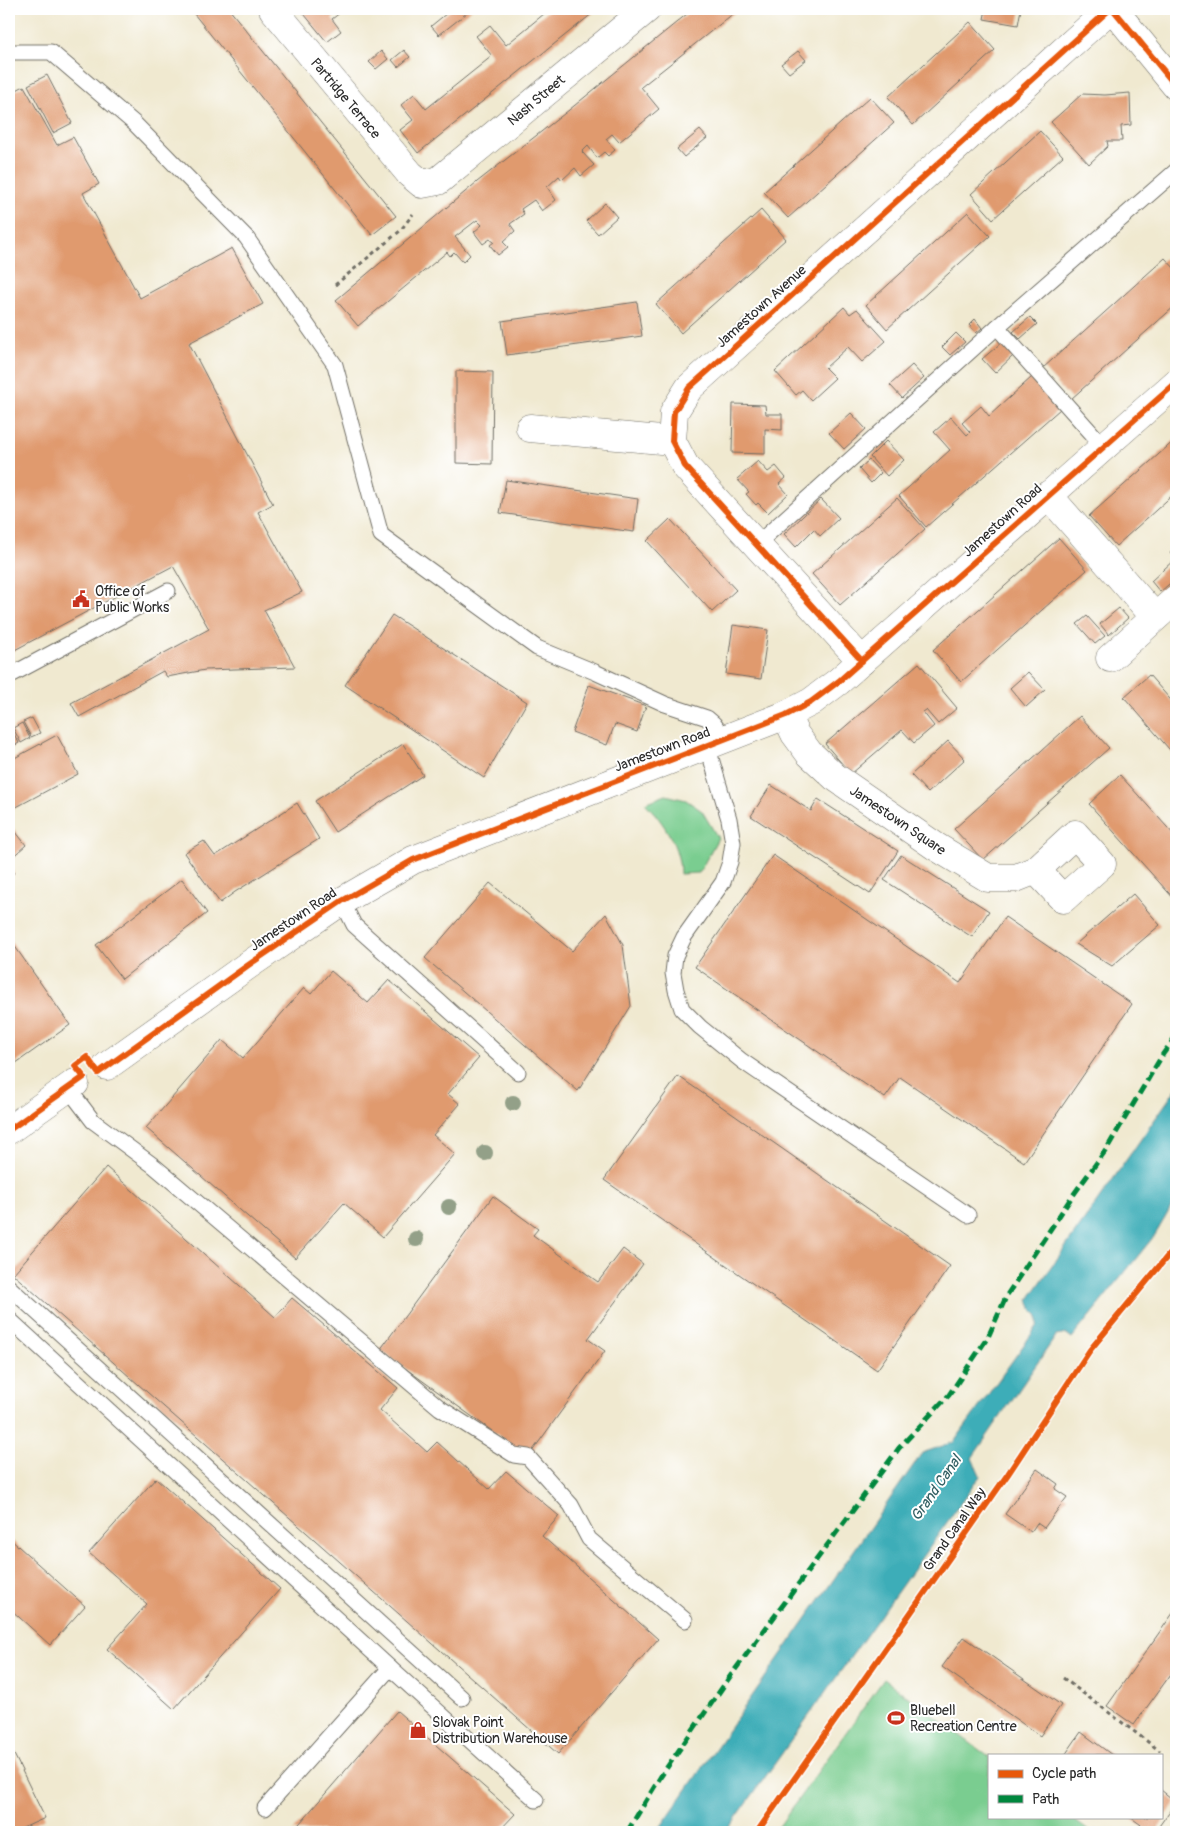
<svg xmlns="http://www.w3.org/2000/svg" width="1185" height="1841" font-family="Pangolin,sans-serif">
	<rect width="100%" height="100%" fill="#fff"/>
	<filter id="ink" filterUnits="userSpaceOnUse"><feTurbulence type="fractalNoise" baseFrequency=".02" numOctaves="2"/><feDisplacementMap in="SourceGraphic" scale="10" xChannelSelector="R" yChannelSelector="G"/><feConvolveMatrix kernelMatrix="1 2 1 2 8 2 1 2 1" color-interpolation-filters="sRGB"/></filter>
	<filter id="wash" filterUnits="userSpaceOnUse"><feTurbulence type="fractalNoise" baseFrequency=".0096" numOctaves="4" result="noise"/><feDisplacementMap in="SourceGraphic" scale="20" xChannelSelector="R" yChannelSelector="G"/><feGaussianBlur stdDeviation="1.12" result="paint"/><feColorMatrix in="noise" values="0 0 0 0 0 0 0 0 0 0 0 0 0 0 0 0 0 1.4 0 .05"/><feComposite in="paint" operator="in"/></filter>
	<g filter="url(#wash)">
		<rect width="100%" height="100%" fill="#f0e9d0"/>
		<!-- green -->
		<g fill="#7acd90" stroke="#527c5e">
			<path d="M666,795L686,800L702,811L718,838L699,873L680,874C680,847 664,822 645,803Z"/>
			<polygon points="884,1679 989,1757 989,1817 1070,1817 1090,1832 775,1832"/>
		</g>
		<!-- water -->
		<polygon fill="#3dadb8" stroke="#346c72" points="1176,1089 1176,1199 1155,1235 1072,1338 1067,1334 1056,1336 972,1458 980,1476 726,1832 657,1832 922,1453 954,1442 1038,1325 1038,1316 1033,1311 1029,1299"/>
		<g id="blocks">
			<!-- building -->
			<g fill="#e09a6e">
				<polygon points="190,9 229,9 396,216 372,235"/>
				<polygon points="300,9 345,9 332,19 341,31 327,42"/>
				<polygon points="452,9 472,9 439,35 431,26"/>
				<polygon points="550,9 598,9 418,153 400,130 413,120 401,105 414,94 426,109 492,56 476,36 490,25 506,45"/>
				<polygon points="693,9 739,9 641,87 659,109 619,142 612,134 606,139 615,150 608,156 604,152 597,158 588,146 582,152 594,165 581,176 575,168 562,180 559,176 547,187 556,200 542,211 534,200 521,209 524,214 510,224 515,231 503,242 508,247 498,255 490,245 494,242 490,239 483,244 474,232 482,225 477,220 455,237 470,255 463,262 454,252 450,256 447,252 358,326 336,300 477,182 569,110"/>
				<polygon points="986,9 1021,9 1018,25 984,19"/>
				<polygon points="970,22 995,50 913,125 888,97"/>
				<polygon points="404,50 410,57 398,67 392,60"/>
				<polygon points="381,51 388,59 376,69 369,62"/>
				<polygon points="798,51 806,60 789,73 781,64"/>
				<polygon points="47,75 72,123 53,133 28,85"/>
				<polygon points="24,86 57,145 73,137 99,184 83,193 140,298 232,248 263,304 189,343 273,504 258,512 302,592 264,610 295,667 205,670 167,677 163,671 79,717 71,703 209,629 173,566 9,653 9,94"/>
				<polygon points="1130,93 1131,125 1121,126 1122,141 1107,141 1108,146 1089,164 1051,122 1082,94 1105,95"/>
				<polygon points="870,97 894,123 788,218 764,192"/>
				<polygon points="700,130 707,138 684,157 677,149"/>
				<polygon points="1040,131 1063,156 993,219 971,194"/>
				<polygon points="605,203 617,217 598,234 586,221"/>
				<polygon points="761,210 786,239 681,333 656,304"/>
				<polygon points="968,212 990,236 887,329 866,305"/>
				<polygon points="1165,258 1176,270 1176,305 1071,399 1043,368"/>
				<polygon points="637,302 642,336 507,355 502,321"/>
				<polygon points="844,307 850,314 857,309 886,341 862,362 848,347 825,368 835,378 811,400 802,390 796,395 775,371"/>
				<polygon points="1030,317 1037,324 1020,339 1013,332"/>
				<polygon points="975,319 982,328 976,333 969,325"/>
				<polygon points="956,333 965,342 950,355 942,347"/>
				<polygon points="1002,342 1014,355 995,373 982,359"/>
				<polygon points="912,365 924,378 902,398 890,385"/>
				<polygon points="456,371 493,372 492,464 456,463"/>
				<polygon points="1032,377 1060,409 926,527 899,496 950,450 934,432 951,417 967,435 970,432 962,423 981,406 989,416"/>
				<polygon points="733,404 765,405 766,414 782,414 782,430 765,429 765,454 732,453"/>
				<polygon points="851,413 866,429 844,449 829,433"/>
				<polygon points="1176,439 1176,492 1116,546 1089,516"/>
				<polygon points="886,441 904,460 887,476 870,457"/>
				<polygon points="869,460 881,473 871,483 859,469"/>
				<polygon points="758,461 768,472 776,466 786,478 779,484 788,494 768,513 758,503 756,505 746,494 749,492 737,479"/>
				<polygon points="506,480 638,499 634,532 500,513"/>
				<polygon points="897,498 925,529 840,605 812,574"/>
				<polygon points="821,499 839,518 820,536 814,529 796,547 784,534"/>
				<polygon points="670,519 736,590 712,612 647,541"/>
				<polygon points="1059,538 1087,570 961,682 933,650"/>
				<polygon points="1176,547 1176,578 1160,592 1151,581 1175,559 1170,553"/>
				<polygon points="1119,608 1128,618 1109,635 1100,624"/>
				<polygon points="392,615 527,702 484,778 345,685"/>
				<polygon points="1087,616 1105,636 1095,644 1077,624"/>
				<polygon points="733,625 768,630 761,679 726,674"/>
				<polygon points="919,663 957,708 938,724 926,710 923,712 934,726 914,743 902,730 851,774 825,744"/>
				<polygon points="1028,672 1045,690 1026,707 1010,688"/>
				<polygon points="1149,675 1176,706 1176,757 1124,697"/>
				<polygon points="589,685 646,706 637,732 615,724 607,745 572,732"/>
				<polygon points="1080,716 1109,748 983,860 954,829"/>
				<polygon points="32,718 40,733 31,737 23,722"/>
				<polygon points="22,723 30,738 21,743 13,728"/>
				<polygon points="11,729 19,743 10,748 9,745 9,730"/>
				<polygon points="57,735 78,774 9,811 9,761"/>
				<polygon points="948,741 965,759 928,793 911,775"/>
				<polygon points="403,744 423,775 335,832 315,801"/>
				<polygon points="1120,775 1176,837 1176,901 1089,804"/>
				<polygon points="771,785 811,811 818,799 898,851 870,894 751,816"/>
				<polygon points="297,803 319,839 235,892 220,903 184,853 204,841 215,856"/>
				<polygon points="9,823 26,845 9,860"/>
				<polygon points="773,855 960,983 1005,917 1132,1004 1024,1162 900,1077 885,1098 695,967"/>
				<polygon points="901,855 989,911 972,937 884,880"/>
				<polygon points="9,867 14,873 9,877"/>
				<polygon points="182,879 207,913 122,979 96,945"/>
				<polygon points="490,883 572,951 606,914 623,945 631,1006 578,1091 425,958"/>
				<polygon points="1133,894 1160,925 1112,966 1076,944"/>
				<polygon points="9,938 70,1025 9,1068"/>
				<polygon points="331,971 368,1003 389,980 479,1058 448,1094 460,1104 433,1135 455,1154 383,1237 344,1203 295,1258 146,1128 222,1040 243,1058 304,988 311,994"/>
				<polygon points="678,1076 950,1266 877,1370 604,1180"/>
				<polygon points="106,1167 275,1317 292,1298 398,1388 380,1410 427,1452 437,1442 489,1489 506,1471 559,1516 542,1536 658,1639 558,1754 13,1274"/>
				<polygon points="493,1196 538,1229 533,1235 598,1282 623,1249 643,1264 588,1339 605,1351 528,1457 380,1350"/>
				<polygon points="1037,1469 1058,1484 1055,1489 1067,1497 1044,1528 1037,1523 1031,1532 1005,1514"/>
				<polygon points="156,1478 280,1589 174,1709 107,1649 147,1604 89,1553"/>
				<polygon points="9,1538 85,1606 50,1645 9,1608"/>
				<polygon points="1176,1609 1176,1667 1134,1725 1107,1706"/>
				<polygon points="964,1637 1061,1705 1040,1736 942,1667"/>
				<polygon points="397,1711 515,1814 499,1831 501,1832 293,1831"/>
				<polygon points="1081,1732 1112,1755 1065,1755"/>
				<polygon points="9,1744 45,1818 14,1832 9,1832"/>
				<polygon points="1161,1790 1176,1802 1155,1832 1151,1832 1130,1817 1161,1817"/>
			</g>
		</g>
	</g>
	<g filter="url(#ink)">
		<use href="#blocks" fill-opacity="0" stroke="#706e65" stroke-width="1"/>
		<g fill="none" stroke-linecap="round" stroke-linejoin="round">
			<!-- lane casing -->
			<g stroke="#706e65" stroke-width="17">
				<g id="lane">
					<polyline points="9,52 51,52 134,123 246,237 335,365 381,535 537,648 595,672 665,704 707,718 714,724 724,738"/>
					<polyline points="997,327 1104,447"/>
					<polyline points="757,544 997,327 1176,171"/>
					<polyline points="9,676 168,591"/>
					<polyline points="707,745 729,819 733,843 730,862 723,882 684,937 675,956 673,973 676,990 682,1009 700,1027 742,1061 968,1215"/>
					<polyline points="342,901 354,925 518,1072"/>
					<polyline points="68,1088 93,1121 154,1166 440,1408 514,1455 528,1457 571,1505 589,1539 685,1620"/>
					<polyline points="9,1287 462,1698"/>
					<polyline points="9,1319 390,1668 536,1800"/>
					<polyline points="265,1808 390,1668"/>
				</g>
			</g>
			<!-- street casing -->
			<g stroke="#706e65" stroke-width="29">
				<g id="street">
					<polyline points="273,9 410,174 422,184 438,181 647,9"/>
					<polyline points="1113,9 1176,86"/>
					<polyline points="530,428 672,441"/>
					<polyline points="1048,495 1155,617"/>
					<polyline points="1110,658 1176,599"/>
					<polyline points="862,661 685,466 672,441 674,412 689,388 1110,9"/>
					<polyline points="786,715 795,734 809,753 835,777 935,846 988,878 1016,878 1036,870"/>
					<polygon points="1075,834 1102,864 1063,899 1036,870"/>
					<polyline points="107,1066 247,966 342,901 413,860 786,715 811,702 839,681 1176,383"/>
					<polyline points="9,1130 75,1083"/>
				</g>
			</g>
			<!-- path -->
			<g stroke="#706e65" stroke-width="3" stroke-dasharray="4 4" stroke-linecap="butt">
				<polyline points="335,285 400,231 413,214"/>
				<polyline points="1063,1678 1160,1751"/>
			</g>
			<!-- lane -->
			<use href="#lane" stroke="#fff" stroke-width="15"/>
			<!-- street -->
			<use href="#street" stroke="#fff" stroke-width="28"/>
			<!-- quiet -->
			<polyline stroke="#00873e" stroke-width="5" stroke-dasharray="10 5" stroke-linecap="butt" points="627,1832 661,1776 729,1678 899,1448 949,1395 988,1337 1007,1295 1071,1198 1106,1150 1163,1054 1176,1036"/>
			<!-- cycleway casing -->
			<g stroke="#fff" stroke-width="9">
				<g id="cycleway">
					<polyline points="1113,9 1176,86"/>
					<polyline points="862,661 685,466 672,441 674,412 689,388 1110,9"/>
					<polyline points="9,1130 84,1077 75,1066 87,1057 98,1073 247,966 342,901 413,860 786,715 811,702 839,681 1176,383"/>
					<polyline points="757,1832 1008,1474 1090,1350 1176,1246"/>
				</g>
			</g>
			<!-- cycleway -->
			<use href="#cycleway" stroke="#e8590c" stroke-width="6"/>
		</g>
		<!-- trees -->
		<g fill="#93a088">
			<circle cx="513" cy="1103" r="8"/>
			<circle cx="485" cy="1153" r="8"/>
			<circle cx="449" cy="1207" r="8"/>
			<circle cx="416" cy="1239" r="8"/>
		</g>
	</g>
	<!-- icons -->
	<defs>
		<g id="civic-bare" transform="scale(1.35)"><path d="M-.6-6.5H3V-4.5H.6V-3L4-1V1h2V6H-6V1h2V-1L-.6-3ZM-1.2 2.5V6h2.4V2.5Z" fill="#c8321e" stroke="#fff" stroke-width="2.5" paint-order="stroke"/></g>
		<g id="stadium-bare" transform="scale(1.35)"><path d="M0-5a6.5 5 0 1 0 0 10a6.5 5 0 1 0 0-10ZM-3.5-1.8h7v3.6h-7Z" fill="#c8321e" stroke="#fff" stroke-width="2.5" paint-order="stroke"/></g>
		<g id="shop-bare" transform="scale(1.35)"><path d="M-5-2.5h2.3a2.7 3.5 0 0 1 5.4 0H5L5.5 6h-11ZM-1.5-2.5h3a1.5 2.3 0 0 0-3 0Z" fill="#c8321e" stroke="#fff" stroke-width="2.5" paint-order="stroke"/></g>
	</defs>
	<g fill-rule="evenodd">
		<use href="#civic-bare" x="81" y="599"/>
		<use href="#stadium-bare" x="896" y="1718"/>
		<use href="#shop-bare" x="418" y="1730"/>
	</g>
	<g text-anchor="middle" stroke-width="4" stroke-linejoin="round" paint-order="stroke">
		<!-- street labels -->
		<g font-size="14" fill="#2b2b2b" stroke="#fff">
			<text transform="translate(346 98) rotate(50)" y="5">Partridge Terrace</text>
			<text transform="translate(536 100) rotate(-40)" y="5">Nash Street</text>
			<text transform="translate(761 306) rotate(-42)" y="5">Jamestown Avenue</text>
			<text transform="translate(1002 520) rotate(-42)" y="5">Jamestown Road</text>
			<text transform="translate(662 749) rotate(-21)" y="5">Jamestown Road</text>
			<text transform="translate(898 820) rotate(34)" y="5">Jamestown Square</text>
			<text transform="translate(293 919) rotate(-34)" y="5">Jamestown Road</text>
			<text transform="translate(954 1529) rotate(-55)" y="5">Grand Canal Way</text>
		</g>
		<!-- poi labels -->
		<g font-size="14" fill="#2b2b2b" stroke="#fff" text-anchor="start">
			<text x="95" y="596">Office of<tspan x="95" dy="16">Public Works</tspan></text>
			<text x="910" y="1715">Bluebell<tspan x="910" dy="16">Recreation Centre</tspan></text>
			<text x="432" y="1727">Slovak Point<tspan x="432" dy="16">Distribution Warehouse</tspan></text>
		</g>
		<!-- water labels -->
		<g font-size="15" font-style="italic" fill="#325f63" stroke="#fff">
			<text transform="translate(936 1488) rotate(-55)" y="5">Grand Canal</text>
		</g>
	</g>
	<!-- margin -->
	<rect width="1185" height="1841" fill="none" stroke="#fff" stroke-width="30"/>
	<!-- legend -->
	<rect x="988" y="1754" width="175" height="65" fill="#ffffff" stroke="#aaaaaa"/>
	<rect x="998" y="1770" width="25" height="8" fill="#e8590c" stroke="#aaaaaa"/>
	<text x="1032" y="1778" font-size="15" fill="#2b2b2b">Cycle path</text>
	<rect x="998" y="1795" width="25" height="8" fill="#00873e" stroke="#aaaaaa"/>
	<text x="1032" y="1804" font-size="15" fill="#2b2b2b">Path</text>
</svg>
